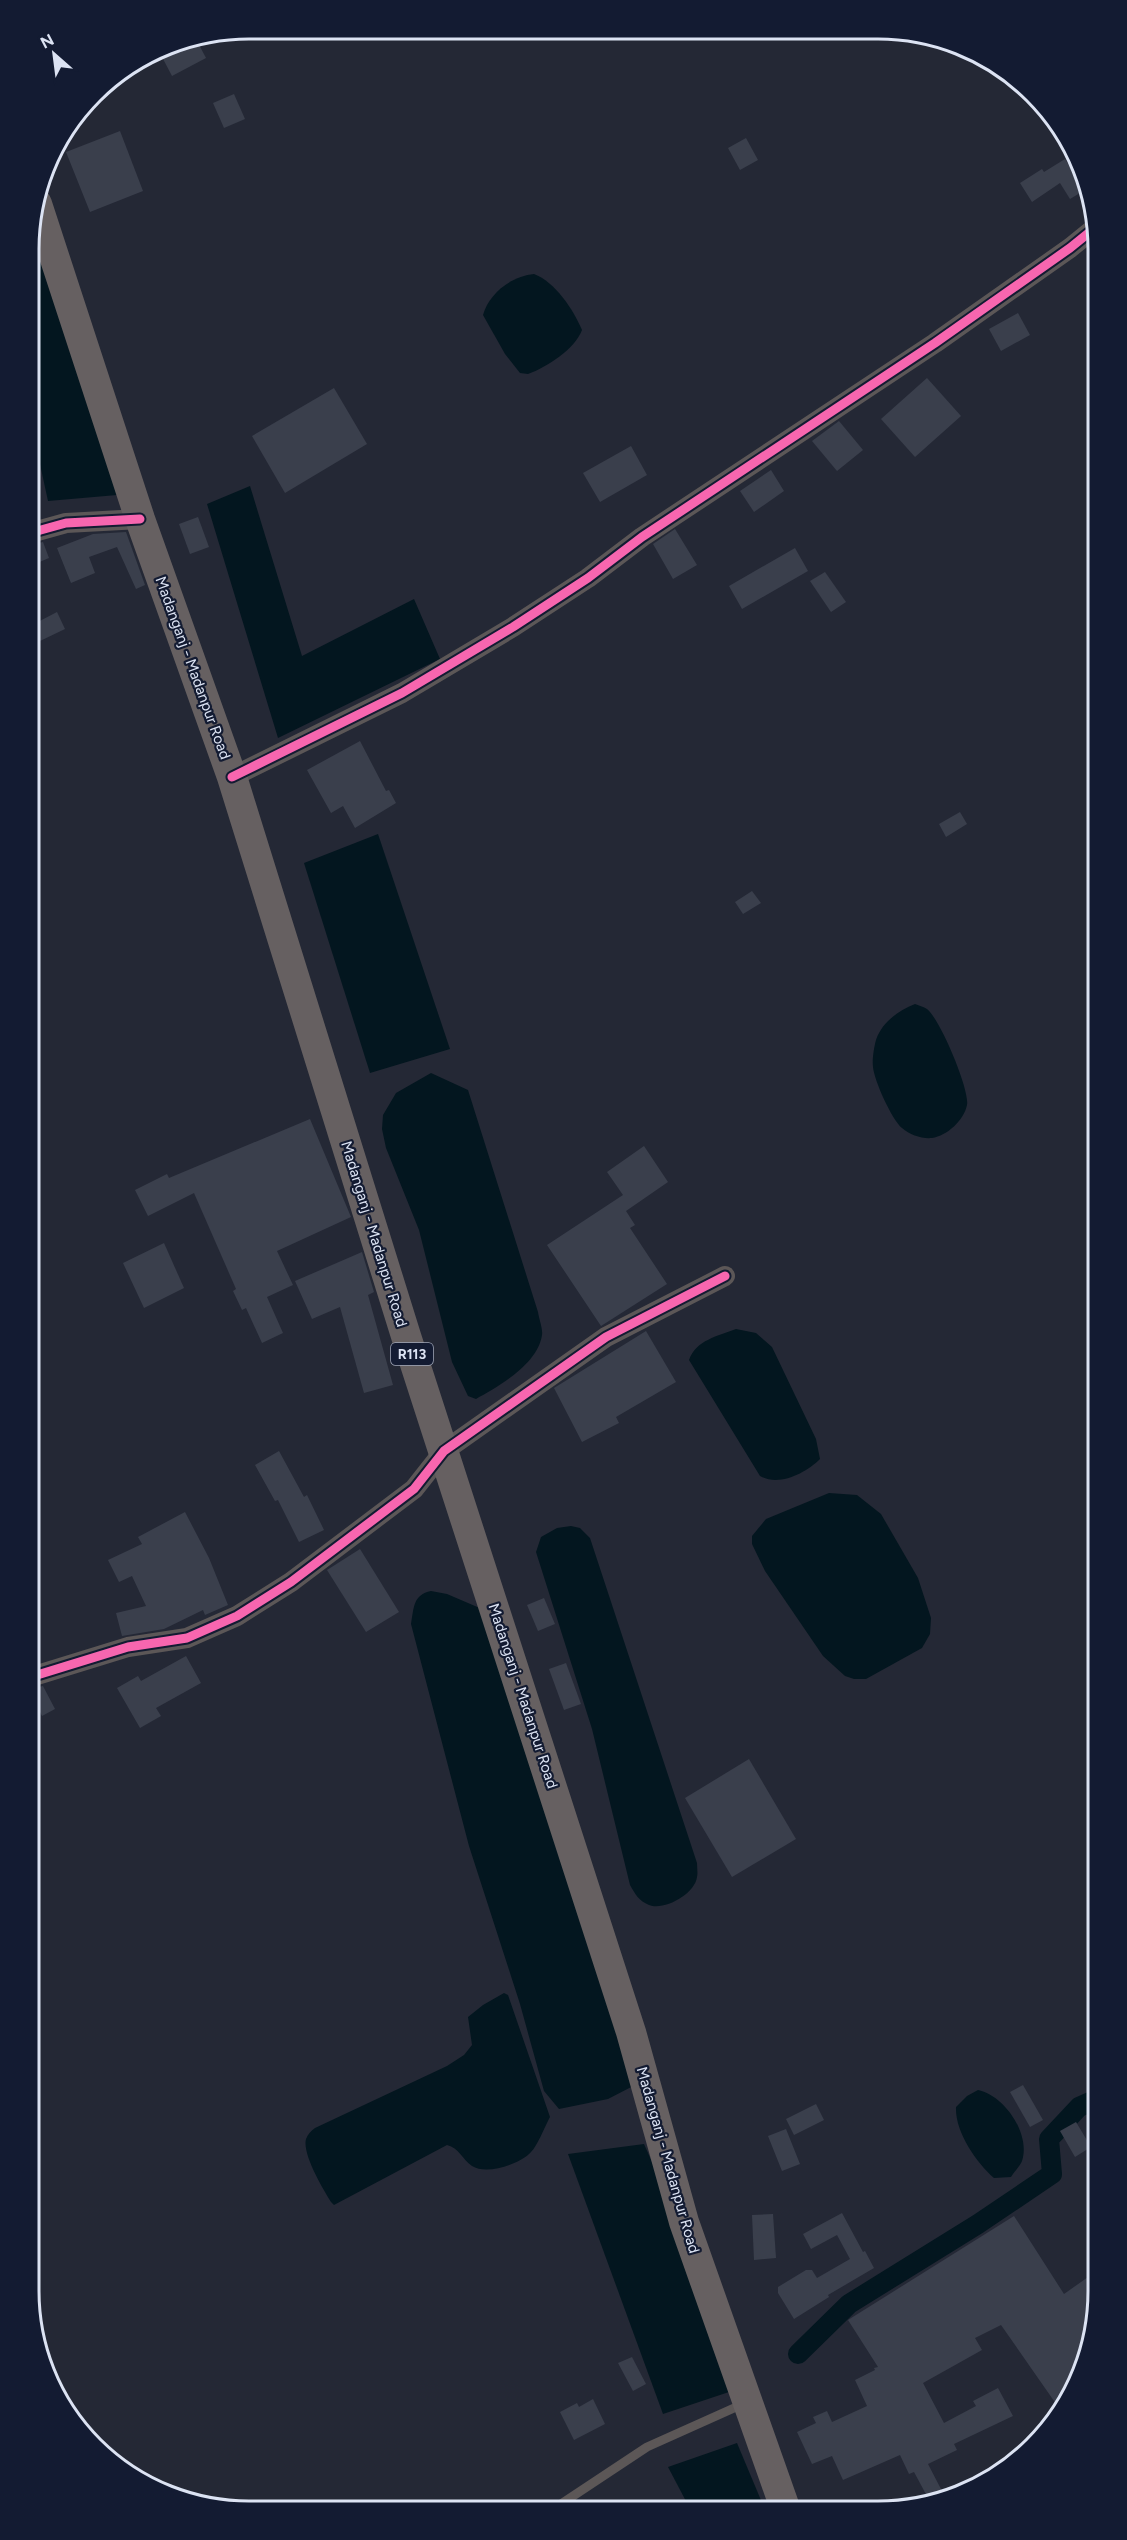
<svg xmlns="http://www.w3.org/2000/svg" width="1127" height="2540" font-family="Figtree,sans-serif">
	<rect width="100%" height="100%" fill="#242835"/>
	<!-- water -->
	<g fill="#03161f">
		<polygon points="43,256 117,495 48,501 30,418 29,261"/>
		<path d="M534,274C555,282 573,309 582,330C575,349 547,367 528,374L520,373L505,354L483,315C489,293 512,276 534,274Z"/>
		<polygon points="250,486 302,656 414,599 440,659 278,738 207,504"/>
		<polygon points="378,834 450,1049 370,1073 304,863"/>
		<path d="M915,1004C918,1005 924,1007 927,1009C940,1019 970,1090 967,1105C964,1120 947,1136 932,1138C922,1139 910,1135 902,1128C892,1120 874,1080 873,1067C872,1060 874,1047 876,1040C882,1022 898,1011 915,1004Z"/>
		<path d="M431,1073L468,1090L538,1312C539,1319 543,1329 542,1335C538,1364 498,1387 476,1399L468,1396L452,1362L419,1230L386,1148L382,1129L383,1115L396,1093Z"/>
		<path d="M736,1329L756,1333L772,1347L816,1439L820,1459C806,1473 779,1487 760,1476L689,1360C696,1340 718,1336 736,1329Z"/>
		<polygon points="829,1493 857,1495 881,1514 918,1578 931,1618 930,1634 922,1648 866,1679 854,1679 845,1676 823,1656 765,1571 752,1544 752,1536 766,1519"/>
		<path d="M571,1526L580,1528L590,1538L697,1863C697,1868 698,1873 697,1877C695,1894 664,1911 649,1905C639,1901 635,1894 630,1885L592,1729L536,1552L541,1537L557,1528Z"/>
		<path d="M431,1591L447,1594L482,1609L637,2084L608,2099L559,2109L544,2091L520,2004L469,1846L411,1624C414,1607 413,1595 431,1591Z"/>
		<path d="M504,1993L508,1995L550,2117C545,2126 537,2148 529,2154C517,2165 486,2175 472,2166C462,2159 459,2148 447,2145L334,2205L331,2202C323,2189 302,2154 306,2139C308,2134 311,2131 315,2128L447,2066L464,2055L472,2045L468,2017L483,2005Z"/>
		<path d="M978,2090C1004,2095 1031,2134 1022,2161C1020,2166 1014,2172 1011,2177L994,2178C976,2162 955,2132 956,2107L967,2096Z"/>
		<polygon points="644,2144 664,2189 732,2391 663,2414 568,2154"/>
		<polygon points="737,2443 763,2505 688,2505 668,2467"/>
	</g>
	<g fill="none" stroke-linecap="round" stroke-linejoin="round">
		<!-- canal -->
		<polyline stroke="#03161f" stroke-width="20" points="798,2354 849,2304 978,2224 1052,2174 1049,2139 1079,2107 1097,2099"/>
	</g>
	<!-- building -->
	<g fill="#3a3f4c">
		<polygon points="196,39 206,58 172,76 162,57"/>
		<polygon points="234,94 245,119 224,128 213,103"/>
		<polygon points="120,131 143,191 90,212 66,152"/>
		<polygon points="746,138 758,160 740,170 728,148"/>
		<polygon points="1065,159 1085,190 1070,199 1060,183 1032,202 1020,183 1042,169 1044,172"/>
		<polygon points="1018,313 1030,335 1001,351 989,329"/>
		<polygon points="927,378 961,416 915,457 881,419"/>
		<polygon points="334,388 367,444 285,493 252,436"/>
		<polygon points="839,421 863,450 837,471 812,441"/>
		<polygon points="631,446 647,475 600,502 583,473"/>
		<polygon points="771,470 784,491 754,512 740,491"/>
		<polygon points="198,517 209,547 190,554 179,524"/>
		<polygon points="675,529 697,565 673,579 653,544"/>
		<polygon points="126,532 145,585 136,589 117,547 89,557 95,573 71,583 57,548 93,534"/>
		<polygon points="43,542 49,558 30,566 30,545"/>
		<polygon points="795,548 808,571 742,609 729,586"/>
		<polygon points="825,572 846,602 831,612 810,581"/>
		<polygon points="57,612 65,629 40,641 32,625"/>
		<polygon points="360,741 386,791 389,790 396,803 355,828 343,806 331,813 307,770"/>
		<polygon points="960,812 967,824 946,837 939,824"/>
		<polygon points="752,891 761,903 743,914 735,902"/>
		<polygon points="310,1119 351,1217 277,1251 293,1285 267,1297 283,1333 262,1343 246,1308 242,1310 233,1291 236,1289 194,1193 148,1216 135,1190 167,1174 169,1178"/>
		<polygon points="644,1146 668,1182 626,1211 635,1225 630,1228 667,1284 601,1326 547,1245 623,1195 607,1172"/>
		<polygon points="164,1243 184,1288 144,1308 123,1263"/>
		<polygon points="362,1252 374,1292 368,1295 393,1385 364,1393 340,1307 312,1319 295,1281"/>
		<polygon points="646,1331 676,1382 616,1417 619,1423 582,1442 554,1388"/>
		<polygon points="279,1451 304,1497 307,1495 324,1530 299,1542 278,1500 275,1501 255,1465"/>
		<polygon points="185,1512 209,1558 228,1605 205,1615 203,1610 164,1629 122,1636 116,1613 146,1606 132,1576 119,1582 108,1560 142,1544 138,1537"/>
		<polygon points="360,1549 399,1612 366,1632 327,1570"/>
		<polygon points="544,1598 555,1624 538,1631 527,1605"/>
		<polygon points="186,1656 201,1683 156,1708 161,1716 140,1728 117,1688 138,1676 141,1681"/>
		<polygon points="566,1663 581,1704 564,1710 549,1669"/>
		<polygon points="43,1686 55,1709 42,1716 34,1700 34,1688"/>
		<polygon points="749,1759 796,1839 732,1877 685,1798"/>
		<polygon points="1023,2085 1043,2120 1030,2127 1010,2092"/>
		<polygon points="816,2104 824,2120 794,2135 786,2119"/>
		<polygon points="1076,2122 1091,2147 1075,2157 1060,2131"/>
		<polygon points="786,2129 800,2164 782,2171 768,2136"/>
		<polygon points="842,2213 863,2252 865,2251 874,2268 828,2295 829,2297 794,2319 778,2293 778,2287 806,2270 812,2270 817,2278 850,2259 837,2235 811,2249 803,2234"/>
		<polygon points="773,2214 776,2258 754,2260 752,2215"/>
		<polygon points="1014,2216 1064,2294 1098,2270 1098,2306 1082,2375 1061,2411 1001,2325 975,2338 982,2350 923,2383 944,2423 976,2406 973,2401 998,2388 1013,2416 954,2444 957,2450 928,2464 942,2491 928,2498 914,2472 909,2474 900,2455 843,2480 832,2456 812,2464 797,2432 816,2423 813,2417 827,2411 832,2422 867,2406 855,2380 875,2370 874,2368 878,2367 848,2320"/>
		<polygon points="632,2357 646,2384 633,2391 618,2363"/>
		<polygon points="593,2399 605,2424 574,2440 560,2412 577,2403 579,2407"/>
	</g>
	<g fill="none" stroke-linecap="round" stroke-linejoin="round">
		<!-- lane -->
		<polyline stroke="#5c5757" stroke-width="9" points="558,2506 647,2447 743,2404"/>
		<!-- street -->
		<g stroke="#5c5757" stroke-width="20">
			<polyline points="30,533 66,523 140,519"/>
			<polyline points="232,777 402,693 513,627 588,578 642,537 935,343 1070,248 1091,231"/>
			<polyline points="34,1676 128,1647 187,1638 237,1616 291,1582 414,1489 444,1451 606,1337 725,1276"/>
		</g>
		<!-- primary -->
		<polyline stroke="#666061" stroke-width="30" points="37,204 140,519 232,777 406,1336 631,2032 684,2222 784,2505"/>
		<!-- cycleway casing -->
		<g stroke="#131b32" stroke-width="13">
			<g id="cycleway">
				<polyline points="30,533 66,523 140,519"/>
				<polyline points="232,777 402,693 513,627 588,578 642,537 935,343 1070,248 1091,231"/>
				<polyline points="34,1676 128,1647 187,1638 237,1616 291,1582 414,1489 444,1451 606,1337 725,1276"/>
			</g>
		</g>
		<!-- cycleway -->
		<use href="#cycleway" stroke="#f766af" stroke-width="9"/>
	</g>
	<g text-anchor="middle" stroke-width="4.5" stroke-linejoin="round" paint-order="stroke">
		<!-- shield labels -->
		<rect fill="#131b32" stroke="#a0a7b9" stroke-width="1.5" x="391" y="1343" width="42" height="22" rx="4.5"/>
		<g font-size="14" font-weight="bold" fill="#dce3f3">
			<text x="412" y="1359">R113</text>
		</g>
		<!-- street labels -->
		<g font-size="15" fill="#dce3f3" stroke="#131b32">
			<text transform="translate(193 668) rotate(70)" y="5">Madanganj - Madanpur Road</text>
			<text transform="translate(374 1234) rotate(73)" y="5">Madanganj - Madanpur Road</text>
			<text transform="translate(523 1696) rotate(72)" y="5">Madanganj - Madanpur Road</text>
			<text transform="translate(668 2160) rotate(74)" y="5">Madanganj - Madanpur Road</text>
		</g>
	</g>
	<!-- crop -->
	<path d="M0 0H1127V2540H0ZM249 39H878A210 210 0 0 1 1088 249V2291A210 210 0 0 1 878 2501H249A210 210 0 0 1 39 2291V249A210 210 0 0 1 249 39Z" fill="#131b32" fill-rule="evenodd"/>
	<path fill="none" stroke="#dce3f3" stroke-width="3" d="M249 39H878A210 210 0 0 1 1088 249V2291A210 210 0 0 1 878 2501H249A210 210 0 0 1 39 2291V249A210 210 0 0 1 249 39Z"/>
	<!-- north arrow -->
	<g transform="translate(54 54) rotate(332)" stroke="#131b32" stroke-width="4.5" paint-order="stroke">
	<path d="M0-4.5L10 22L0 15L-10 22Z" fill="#dce3f3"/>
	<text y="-9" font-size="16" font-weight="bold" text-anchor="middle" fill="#dce3f3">N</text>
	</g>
</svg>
